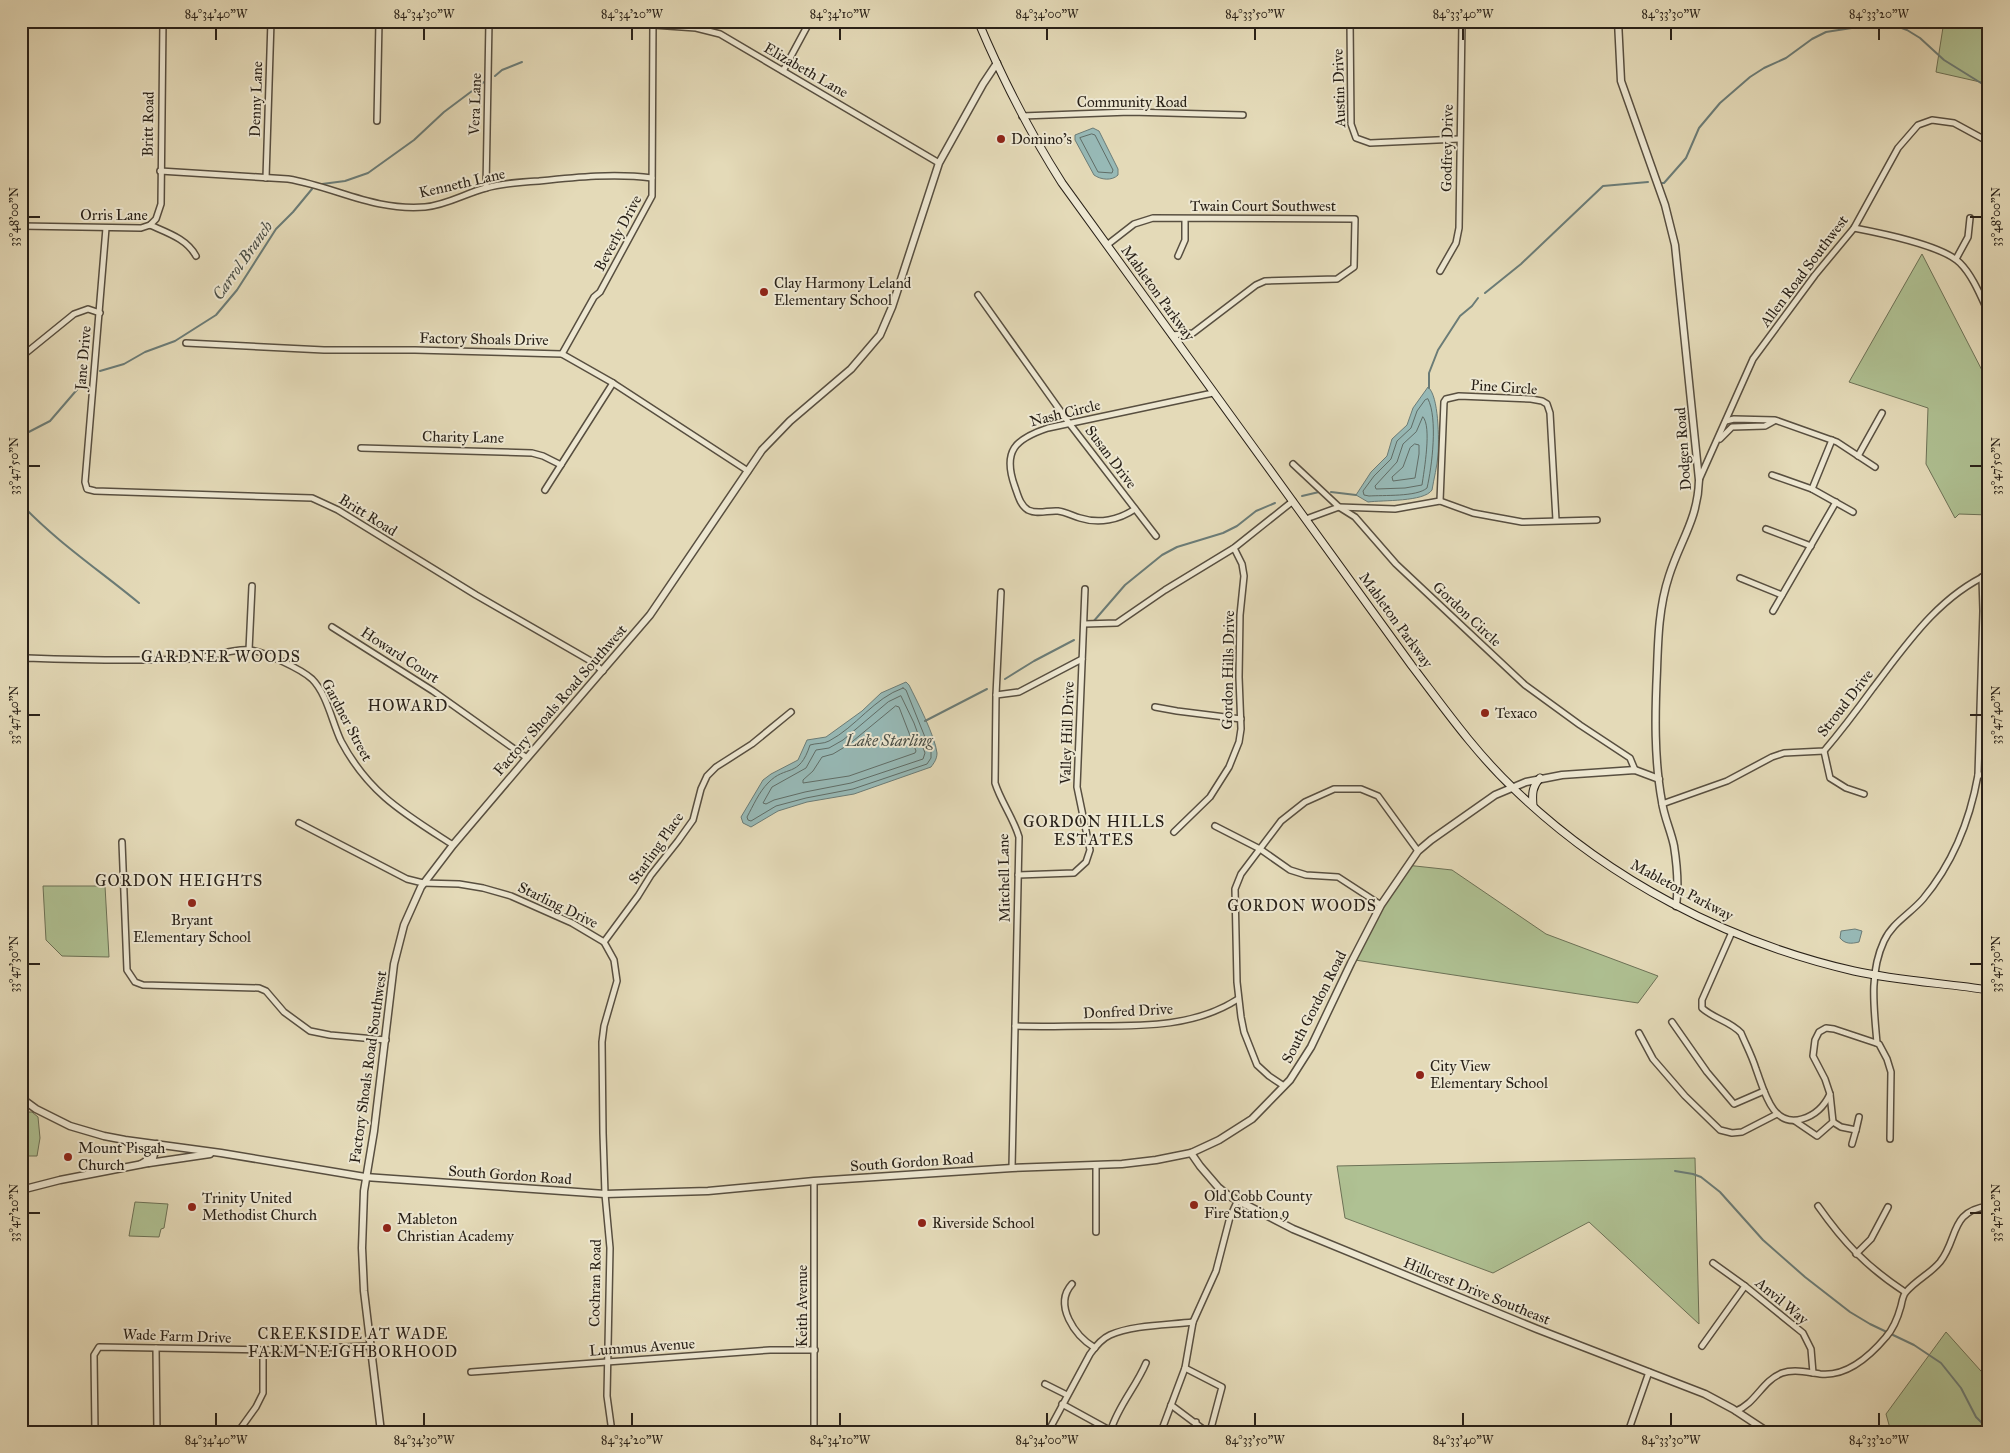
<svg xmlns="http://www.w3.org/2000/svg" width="2010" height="1453" font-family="'IM FELL Great Primer',serif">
	<rect width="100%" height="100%" fill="#e4dab8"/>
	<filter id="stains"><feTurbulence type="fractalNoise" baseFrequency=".004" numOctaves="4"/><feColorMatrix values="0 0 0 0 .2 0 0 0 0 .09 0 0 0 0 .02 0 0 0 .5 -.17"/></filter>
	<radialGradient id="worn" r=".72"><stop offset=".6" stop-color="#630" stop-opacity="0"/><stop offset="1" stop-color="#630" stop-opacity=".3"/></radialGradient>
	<!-- green -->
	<g fill="#afc193" stroke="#6c7156">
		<polygon points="1944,21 1989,21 1989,84 1936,72"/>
		<polygon points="1922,254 1986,378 1989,378 1989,515 1959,514 1955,518 1926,464 1928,408 1849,382"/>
		<polygon points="1406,865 1452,870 1546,934 1658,976 1638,1003 1355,960"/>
		<polygon points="43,886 105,886 109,957 62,956 46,940"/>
		<polygon points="21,1112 32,1112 38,1117 40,1138 37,1156 29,1156 23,1162 21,1182"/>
		<polygon points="1695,1158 1699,1324 1589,1222 1493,1273 1345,1218 1337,1166"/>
		<polygon points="135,1202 168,1204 164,1228 161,1229 159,1237 129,1236"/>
		<polygon points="1946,1332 1989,1380 1989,1432 1891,1432 1886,1414"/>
	</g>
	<!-- water -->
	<g fill="#97b9b6" stroke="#6b7c77">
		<path d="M1093,128L1099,131L1118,169V175C1112,181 1101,180 1094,175L1075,140V135Z"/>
		<path d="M1428,387C1439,396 1439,440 1438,455C1437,467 1434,478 1432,490C1424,502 1383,500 1368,502L1356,495L1371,472L1387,456L1392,439L1407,425L1413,408Z"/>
		<path d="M906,682L909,685C917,701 935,736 937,753C937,759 934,763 931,767L854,794L807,802L778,811L751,827L743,823L741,817L763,780L771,774L798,760L807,740L826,737L862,711L881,693Z"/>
		<path d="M1855,929L1862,931L1859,942C1851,944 1845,944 1840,938L1841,931Z"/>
	</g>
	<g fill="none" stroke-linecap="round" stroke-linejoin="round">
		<!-- shore -->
		<g stroke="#606d67" stroke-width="1">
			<polygon points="1092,134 1095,135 1113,170 1112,173 1098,172 1080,138"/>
			<path d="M1428,399C1438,418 1432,467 1427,488C1417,497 1383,495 1369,496L1364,495L1363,491L1374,476L1391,459L1397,441L1411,428L1417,411L1425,400Z"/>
			<path d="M1423,417C1432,426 1424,471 1422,485L1405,488L1376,489L1375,486L1397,462L1403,444L1416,432Z"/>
			<polygon points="1415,444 1419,445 1419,454 1415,478 1393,481 1392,477 1403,467 1410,448"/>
			<path d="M903,688L906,690L931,752V758L927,764L853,789L806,798L776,806L751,821L748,820L747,817C753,806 759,792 768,783C786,764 799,779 810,745C816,743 824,744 829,741C856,727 874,698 903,688Z"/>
			<polygon points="901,696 914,723 925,753 923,759 851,783 805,792 774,800 766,804 763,803 772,787 806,768 816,750 829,748 843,740 888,702"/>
			<polygon points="896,706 899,707 916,751 915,753 849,776 803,783 803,780 813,771 822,757 833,754 848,745"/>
		</g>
		<!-- stream -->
		<g stroke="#6b7c77" stroke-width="2">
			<polyline points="495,76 502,70 522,62"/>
			<polyline points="1662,183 1664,183 1686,158 1699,128 1720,103 1750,77 1764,68 1786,58 1812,39 1826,32 1858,27 1899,27 1907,30 1920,38 1944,60 1989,88"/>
			<polyline points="322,184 345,181 368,173 414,140 444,112 484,82"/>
			<polyline points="1485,293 1521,264 1603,186 1648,182"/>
			<polyline points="100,371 124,364 145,352 175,341 216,315 237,290 276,229 293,212 312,189"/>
			<polyline points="1429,388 1429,373 1438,350 1460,316 1472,306 1478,298"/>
			<polyline points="21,436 50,421 87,378"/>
			<polyline points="1331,492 1356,495"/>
			<polyline points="1302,496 1319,492"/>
			<path d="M21,504C57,542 99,570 139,603"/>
			<polyline points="1093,622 1125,585 1162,555 1177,547 1223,533 1237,526 1256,511 1275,503"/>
			<polyline points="1005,679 1034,661 1074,640"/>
			<polyline points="925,721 987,689"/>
			<polyline points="1675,1171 1693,1174 1701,1177 1720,1192 1763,1240 1805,1277 1850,1312 1870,1324 1914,1345 1941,1363 1961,1388 1976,1417 1989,1430"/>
		</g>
		<!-- minor casing -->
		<g stroke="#584f40" stroke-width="8">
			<g id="minor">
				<polyline points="1350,21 1351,124 1356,138 1370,143 1459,139"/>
				<polyline points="653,25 696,28 720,34 939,163"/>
				<polyline points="783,71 810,21"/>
				<polyline points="1022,116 1130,112 1243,115"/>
				<polyline points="377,121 379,21"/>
				<path d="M160,171L288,179C336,187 373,211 425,207C447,205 466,193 486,188C503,183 521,182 539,181C577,177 615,173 652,178"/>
				<polyline points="266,178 271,21"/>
				<polyline points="486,188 489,21"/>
				<polyline points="150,225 156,219 161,204 163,21"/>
				<path d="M21,226L141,228L150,225C168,233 187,239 196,256"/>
				<polyline points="106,228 85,482 87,489 95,491 312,498 338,510 476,595 589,660 603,671"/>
				<path d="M1854,228C1880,233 1942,245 1960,263C1973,276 1981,297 1989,314"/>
				<polyline points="1107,245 1134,224 1153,218 1355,219 1354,267 1337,279 1265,281 1256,285 1193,333 1172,335"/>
				<polyline points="1178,256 1185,240 1185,219"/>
				<polyline points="1956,259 1968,237 1970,218"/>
				<polyline points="1440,271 1456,243 1459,228 1462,21"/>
				<polyline points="978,295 1069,423 1156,536"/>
				<polyline points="186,343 324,350 415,350 562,354 613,383 748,471"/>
				<polyline points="562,354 594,297 600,292 652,196 653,21"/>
				<polyline points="21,357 74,314 88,309 100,313"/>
				<polyline points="1726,421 1734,419 1775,420 1837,442 1875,467"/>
				<polyline points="1720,439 1732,427 1765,426 1774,421"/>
				<polyline points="361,448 532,453 543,456 561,465"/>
				<polyline points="1858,456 1882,413"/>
				<polyline points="1293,464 1339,507 1355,517 1396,564 1525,685 1580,725 1630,758 1635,770"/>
				<polyline points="1772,475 1812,489 1853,512"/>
				<polyline points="1699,480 1753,359 1815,275 1854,228 1898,148 1918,125 1932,120 1954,123 1989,142"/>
				<polyline points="1812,489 1832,440"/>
				<polyline points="545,490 613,383"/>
				<polyline points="1440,501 1444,402 1446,399 1459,396 1531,399 1542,401 1547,404 1550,413 1556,520"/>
				<path d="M1135,509C1119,520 1099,524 1080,518C1073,516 1066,512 1058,511C1048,510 1038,515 1028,510C1020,505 1018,495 1015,487C1002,451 1015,439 1048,428L1213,393"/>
				<polyline points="1306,519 1339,507 1395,509 1440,501 1473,513 1522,522 1597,520"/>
				<polyline points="1766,529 1811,546"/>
				<polyline points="1740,578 1782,595"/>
				<path d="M1001,592L996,695L995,783C1001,802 1013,817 1019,837L1012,1168"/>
				<polyline points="1773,611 1836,502"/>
				<polyline points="1084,624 1117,623 1165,590 1234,548 1293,501"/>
				<polyline points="332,627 433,691 527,758"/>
				<polyline points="249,650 252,586"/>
				<path d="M21,660L27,658C81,660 136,661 190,659C209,658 232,648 250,650C265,652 301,669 312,679C327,694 332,722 341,741C369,794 405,814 453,845"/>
				<polyline points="996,695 1019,692 1082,659"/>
				<polyline points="1155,707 1177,711 1241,719"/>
				<polyline points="1824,751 1830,778 1846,788 1864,794"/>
				<polyline points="1978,775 1989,775"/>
				<path d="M1662,804L1727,781L1772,757L1784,753L1824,751C1841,731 1857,710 1873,688C1906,645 1938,597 1989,574"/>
				<polyline points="299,823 407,879 423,883 459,884 483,888 511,896 572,923 604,942 614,960 617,981 604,1026 602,1042 603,1133 605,1194 610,1248 607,1396 612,1432"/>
				<polyline points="1215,826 1260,849 1290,870 1306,875 1338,877 1381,905"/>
				<polyline points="1174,832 1210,797 1229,767 1239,742 1241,729 1239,677 1240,615 1244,576 1242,564 1234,548"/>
				<polyline points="122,842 127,970 135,982 143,985 259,988 266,991 284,1012 310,1031 330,1035 386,1040"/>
				<polyline points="1018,875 1074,873 1086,862 1090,850 1077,787 1085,589"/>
				<path d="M1732,932L1702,1000V1008C1714,1019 1730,1021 1741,1033C1746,1045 1752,1056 1756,1069C1764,1090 1772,1128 1802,1119C1816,1115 1824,1107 1830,1094L1825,1079L1813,1056L1815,1040L1819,1032L1826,1028L1834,1029L1879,1044L1887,1059L1891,1072L1890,1139"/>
				<polyline points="604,942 638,896 651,875 678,841 693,820 701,789 707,776 716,767 752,744 791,712"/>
				<polyline points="1672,1022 1707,1072 1734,1104 1764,1091"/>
				<path d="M1015,1026C1041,1027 1067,1026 1093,1026C1142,1026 1195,1027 1238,999"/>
				<polyline points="1639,1033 1653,1059 1685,1096 1720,1130 1732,1133 1742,1132 1777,1114"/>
				<path d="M1877,1043C1874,1008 1869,973 1884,941C1892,923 1910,914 1923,899C1953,863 1970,820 1978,775L1983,611L1982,577"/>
				<polyline points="1284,1086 1269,1076 1257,1065 1244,1032 1241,1017 1237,982 1235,889 1241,874 1281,821 1305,802 1334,789 1361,789 1378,796 1418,851"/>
				<polyline points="1795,1121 1817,1136 1833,1122 1830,1094"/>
				<polyline points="1833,1122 1841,1127 1856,1130 1852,1144"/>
				<polyline points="1856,1130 1859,1117"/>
				<polyline points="814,1181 814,1432"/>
				<path d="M1818,1206C1844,1243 1867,1267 1905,1292"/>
				<polyline points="1096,1232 1096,1166"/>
				<polyline points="1856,1254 1871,1239 1888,1207"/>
				<polyline points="1713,1263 1745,1286 1803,1333 1811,1349 1813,1373"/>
				<path d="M1072,1284C1053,1305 1075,1336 1095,1348"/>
				<polyline points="1702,1346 1745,1286"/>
				<polyline points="156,1348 157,1432"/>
				<polyline points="1185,1368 1222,1387 1210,1432"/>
				<polyline points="471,1372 770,1350 815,1350"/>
				<polyline points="1045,1384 1067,1395"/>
				<polyline points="1062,1404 1113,1432"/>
				<polyline points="1171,1405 1207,1432"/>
				<path d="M1736,1411C1756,1403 1762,1381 1782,1373C1793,1369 1808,1372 1820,1374C1847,1377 1870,1356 1886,1337C1894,1328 1898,1317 1901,1306C1902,1301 1903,1295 1906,1292C1916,1280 1930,1274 1940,1262C1959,1238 1949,1211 1989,1206"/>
				<path d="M1111,1430C1118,1406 1136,1387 1146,1363"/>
				<polyline points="95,1432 94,1355 99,1347 263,1350 370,1346"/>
				<polyline points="238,1432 256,1407 263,1393 263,1350"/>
				<path d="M1048,1432L1090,1354C1095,1347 1101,1339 1110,1335C1132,1325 1168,1325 1193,1322"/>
				<polyline points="1161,1432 1185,1368 1193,1322 1216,1271 1230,1217 1237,1202"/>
				<polyline points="1195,1432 1196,1422"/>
				<polyline points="1628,1432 1649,1372"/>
			</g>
		</g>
		<!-- tertiary casing -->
		<g stroke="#584f40" stroke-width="9">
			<g id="tertiary">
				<path d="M1618,21L1621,81L1665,205L1675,245L1699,480C1698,519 1680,541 1669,576C1659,606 1658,639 1657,670C1655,713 1654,759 1662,802C1664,817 1671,831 1674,846C1677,865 1679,886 1676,906"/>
				<polyline points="21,1098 36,1109 70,1126 104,1136 125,1140 221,1153 365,1177 605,1194 708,1191 814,1181 1012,1168 1122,1164 1156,1160 1191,1153 1219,1140 1252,1119 1290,1080 1311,1047 1351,963 1381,905 1418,851 1431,840 1495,795 1526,782 1562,775 1635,770 1659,779"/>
				<polyline points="126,1141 133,1146 145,1149 148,1157 146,1161 141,1164"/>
				<polyline points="1191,1153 1200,1166 1218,1187 1229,1196 1293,1229 1537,1329 1705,1394 1733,1409 1768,1432"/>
				<polyline points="149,1163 210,1154"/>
				<polyline points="21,1190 60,1180 148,1163 153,1158 157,1144"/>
				<polyline points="381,1432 364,1291 362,1248 364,1191 374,1131 394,964 404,925 421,887 453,845 527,758 650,615 762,450 790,421 851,369 880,335 892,307 939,163 983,84 997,63"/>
			</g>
		</g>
		<!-- secondary casing -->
		<g stroke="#292118" stroke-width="9">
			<g id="secondary">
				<path d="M978,21C1002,78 1029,131 1062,183L1412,666C1444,708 1475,752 1513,788C1607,879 1727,942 1854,971C1899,981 1944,983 1989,990"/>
				<path d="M1533,806C1532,794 1532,787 1540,778"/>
			</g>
		</g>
		<!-- minor -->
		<use href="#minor" stroke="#ede7d1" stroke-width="5"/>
		<!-- tertiary -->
		<use href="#tertiary" stroke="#ede7d1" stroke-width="6"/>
		<!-- secondary -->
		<use href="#secondary" stroke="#ede7d1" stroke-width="7"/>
	</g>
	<!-- ticks -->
	<path fill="none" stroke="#292118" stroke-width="2" d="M216,28V40M424,28V40M632,28V40M840,28V40M1047,28V40M1255,28V40M1463,28V40M1671,28V40M1879,28V40M28,217H40M1970,217H1982M28,466H40M1970,466H1982M28,715H40M1970,715H1982M28,964H40M1970,964H1982M28,1213H40M1970,1213H1982M216,1413V1426M424,1413V1426M632,1413V1426M840,1413V1426M1047,1413V1426M1255,1413V1426M1463,1413V1426M1671,1413V1426M1879,1413V1426"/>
	<!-- markers -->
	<g fill="#8f2418" stroke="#ede7d1" stroke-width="2">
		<circle cx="1001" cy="139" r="5"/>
		<circle cx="764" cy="292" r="5"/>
		<circle cx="1485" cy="713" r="5"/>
		<circle cx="192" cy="903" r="5"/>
		<circle cx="1420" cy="1075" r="5"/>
		<circle cx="68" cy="1157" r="5"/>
		<circle cx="1194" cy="1205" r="5"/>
		<circle cx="192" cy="1207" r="5"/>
		<circle cx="922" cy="1223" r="5"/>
		<circle cx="387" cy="1228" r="5"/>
	</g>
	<g text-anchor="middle" stroke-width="4" stroke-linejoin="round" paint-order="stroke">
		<!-- street labels -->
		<g font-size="15" fill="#292118" stroke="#ede7d1">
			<text transform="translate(806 70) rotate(30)" y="5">Elizabeth Lane</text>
			<text transform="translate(1339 88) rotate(-92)" y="5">Austin Drive</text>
			<text transform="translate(256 99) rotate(-88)" y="5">Denny Lane</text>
			<text x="1132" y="107">Community Road</text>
			<text transform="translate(475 104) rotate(-88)" y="5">Vera Lane</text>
			<text transform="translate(148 124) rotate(-89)" y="5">Britt Road</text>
			<text transform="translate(1447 148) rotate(-89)" y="5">Godfrey Drive</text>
			<text transform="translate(462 183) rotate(-13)" y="5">Kenneth Lane</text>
			<text x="1263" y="211">Twain Court Southwest</text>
			<text x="114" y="220">Orris Lane</text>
			<text transform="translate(618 233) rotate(-62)" y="5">Beverly Drive</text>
			<text transform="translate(1804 271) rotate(-53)" y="5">Allen Road Southwest</text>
			<text transform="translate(1158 293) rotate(54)" y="5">Mableton Parkway</text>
			<text transform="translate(484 339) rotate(1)" y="5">Factory Shoals Drive</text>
			<text transform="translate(83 358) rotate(-85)" y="5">Jane Drive</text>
			<text transform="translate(1504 387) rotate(4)" y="5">Pine Circle</text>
			<text transform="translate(1065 413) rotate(-14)" y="5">Nash Circle</text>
			<text transform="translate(463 437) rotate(1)" y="5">Charity Lane</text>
			<text transform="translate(1683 449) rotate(-94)" y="5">Dodgen Road</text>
			<text transform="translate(1111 457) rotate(53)" y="5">Susan Drive</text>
			<text transform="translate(368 515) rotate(32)" y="5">Britt Road</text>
			<text transform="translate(1467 614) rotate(43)" y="5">Gordon Circle</text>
			<text transform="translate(1396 620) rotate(54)" y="5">Mableton Parkway</text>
			<text transform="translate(400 655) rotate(33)" y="5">Howard Court</text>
			<text transform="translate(1228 670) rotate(-89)" y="5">Gordon Hills Drive</text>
			<text transform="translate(560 700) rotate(-49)" y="5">Factory Shoals Road Southwest</text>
			<text transform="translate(1845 703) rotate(-52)" y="5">Stroud Drive</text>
			<text transform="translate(347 720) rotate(62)" y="5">Gardner Street</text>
			<text transform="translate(1067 733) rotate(-88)" y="5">Valley Hill Drive</text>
			<text transform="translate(656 848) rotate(-55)" y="5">Starling Place</text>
			<text transform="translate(1004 878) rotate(-91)" y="5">Mitchell Lane</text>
			<text transform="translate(1682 890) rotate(28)" y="5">Mableton Parkway</text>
			<text transform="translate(558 905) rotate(26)" y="5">Starling Drive</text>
			<text transform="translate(1314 1007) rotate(-63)" y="5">South Gordon Road</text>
			<text transform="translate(1128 1011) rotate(-3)" y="5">Donfred Drive</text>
			<text transform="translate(368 1067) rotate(-82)" y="5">Factory Shoals Road Southwest</text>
			<text transform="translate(912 1162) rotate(-4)" y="5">South Gordon Road</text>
			<text transform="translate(510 1175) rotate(4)" y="5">South Gordon Road</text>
			<text transform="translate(595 1283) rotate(-89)" y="5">Cochran Road</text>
			<text transform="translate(1477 1291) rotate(22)" y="5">Hillcrest Drive Southeast</text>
			<text transform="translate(1782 1301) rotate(40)" y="5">Anvil Way</text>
			<text transform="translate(802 1306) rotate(-90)" y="5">Keith Avenue</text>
			<text transform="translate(177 1336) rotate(2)" y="5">Wade Farm Drive</text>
			<text transform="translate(642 1347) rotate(-4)" y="5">Lummus Avenue</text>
		</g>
		<!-- poi labels -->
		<g font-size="15" fill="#292118" stroke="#ede7d1" text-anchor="start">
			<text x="1011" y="144">Domino's</text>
			<text x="774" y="288">Clay Harmony Leland<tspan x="774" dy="17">Elementary School</tspan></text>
			<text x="1495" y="718">Texaco</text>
			<text x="192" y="925" text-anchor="middle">Bryant<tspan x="192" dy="17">Elementary School</tspan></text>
			<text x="1430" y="1071">City View<tspan x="1430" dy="17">Elementary School</tspan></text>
			<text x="78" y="1153">Mount Pisgah<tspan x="78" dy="17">Church</tspan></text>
			<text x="1204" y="1201">Old Cobb County<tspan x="1204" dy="17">Fire Station 9</tspan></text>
			<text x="202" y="1203">Trinity United<tspan x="202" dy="17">Methodist Church</tspan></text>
			<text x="397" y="1224">Mableton<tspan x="397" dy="17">Christian Academy</tspan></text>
			<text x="932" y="1228">Riverside School</text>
		</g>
		<!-- water labels -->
		<g font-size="16" font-style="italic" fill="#4a4f47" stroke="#ede7d1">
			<text transform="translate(242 260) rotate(-55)" y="6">Carrol Branch</text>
			<text x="889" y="746">Lake Starling</text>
		</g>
		<!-- neighbourhood labels -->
		<g font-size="16" letter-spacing="1" fill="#292118" stroke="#ede7d1">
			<text x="221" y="662">GARDNER WOODS</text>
			<text x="408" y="711">HOWARD</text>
			<text x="1094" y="827">GORDON HILLS<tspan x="1094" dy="18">ESTATES</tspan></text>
			<text x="179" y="886">GORDON HEIGHTS</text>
			<text x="1302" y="911">GORDON WOODS</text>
			<text x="353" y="1339">CREEKSIDE AT WADE<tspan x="353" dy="18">FARM NEIGHBORHOOD</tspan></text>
		</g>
	</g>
	<!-- margin -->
	<rect width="2010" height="1453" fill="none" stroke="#e4dab8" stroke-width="55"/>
	<rect x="28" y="28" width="1954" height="1398" fill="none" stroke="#292118" stroke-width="2"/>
	<g font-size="12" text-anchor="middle" fill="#292118">
		<text x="216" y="18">84°34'40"W</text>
		<text x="424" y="18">84°34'30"W</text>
		<text x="632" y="18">84°34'20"W</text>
		<text x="840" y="18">84°34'10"W</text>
		<text x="1047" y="18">84°34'00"W</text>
		<text x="1255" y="18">84°33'50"W</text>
		<text x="1463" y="18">84°33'40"W</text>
		<text x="1671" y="18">84°33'30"W</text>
		<text x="1879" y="18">84°33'20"W</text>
		<text transform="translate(14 217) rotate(-90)" y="4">33°48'00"N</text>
		<text transform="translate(1996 217) rotate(-90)" y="4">33°48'00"N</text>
		<text transform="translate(14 466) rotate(-90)" y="4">33°47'50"N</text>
		<text transform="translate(1996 466) rotate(-90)" y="4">33°47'50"N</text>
		<text transform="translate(14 715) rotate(-90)" y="4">33°47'40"N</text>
		<text transform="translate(1996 715) rotate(-90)" y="4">33°47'40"N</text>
		<text transform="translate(14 964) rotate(-90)" y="4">33°47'30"N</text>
		<text transform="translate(1996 964) rotate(-90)" y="4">33°47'30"N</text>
		<text transform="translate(14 1213) rotate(-90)" y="4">33°47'20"N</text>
		<text transform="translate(1996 1213) rotate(-90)" y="4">33°47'20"N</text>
		<text x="216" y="1444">84°34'40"W</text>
		<text x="424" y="1444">84°34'30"W</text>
		<text x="632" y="1444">84°34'20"W</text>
		<text x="840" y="1444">84°34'10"W</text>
		<text x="1047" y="1444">84°34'00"W</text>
		<text x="1255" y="1444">84°33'50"W</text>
		<text x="1463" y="1444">84°33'40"W</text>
		<text x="1671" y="1444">84°33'30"W</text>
		<text x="1879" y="1444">84°33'20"W</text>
	</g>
	<rect width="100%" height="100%" filter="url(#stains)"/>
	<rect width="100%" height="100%" fill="url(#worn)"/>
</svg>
